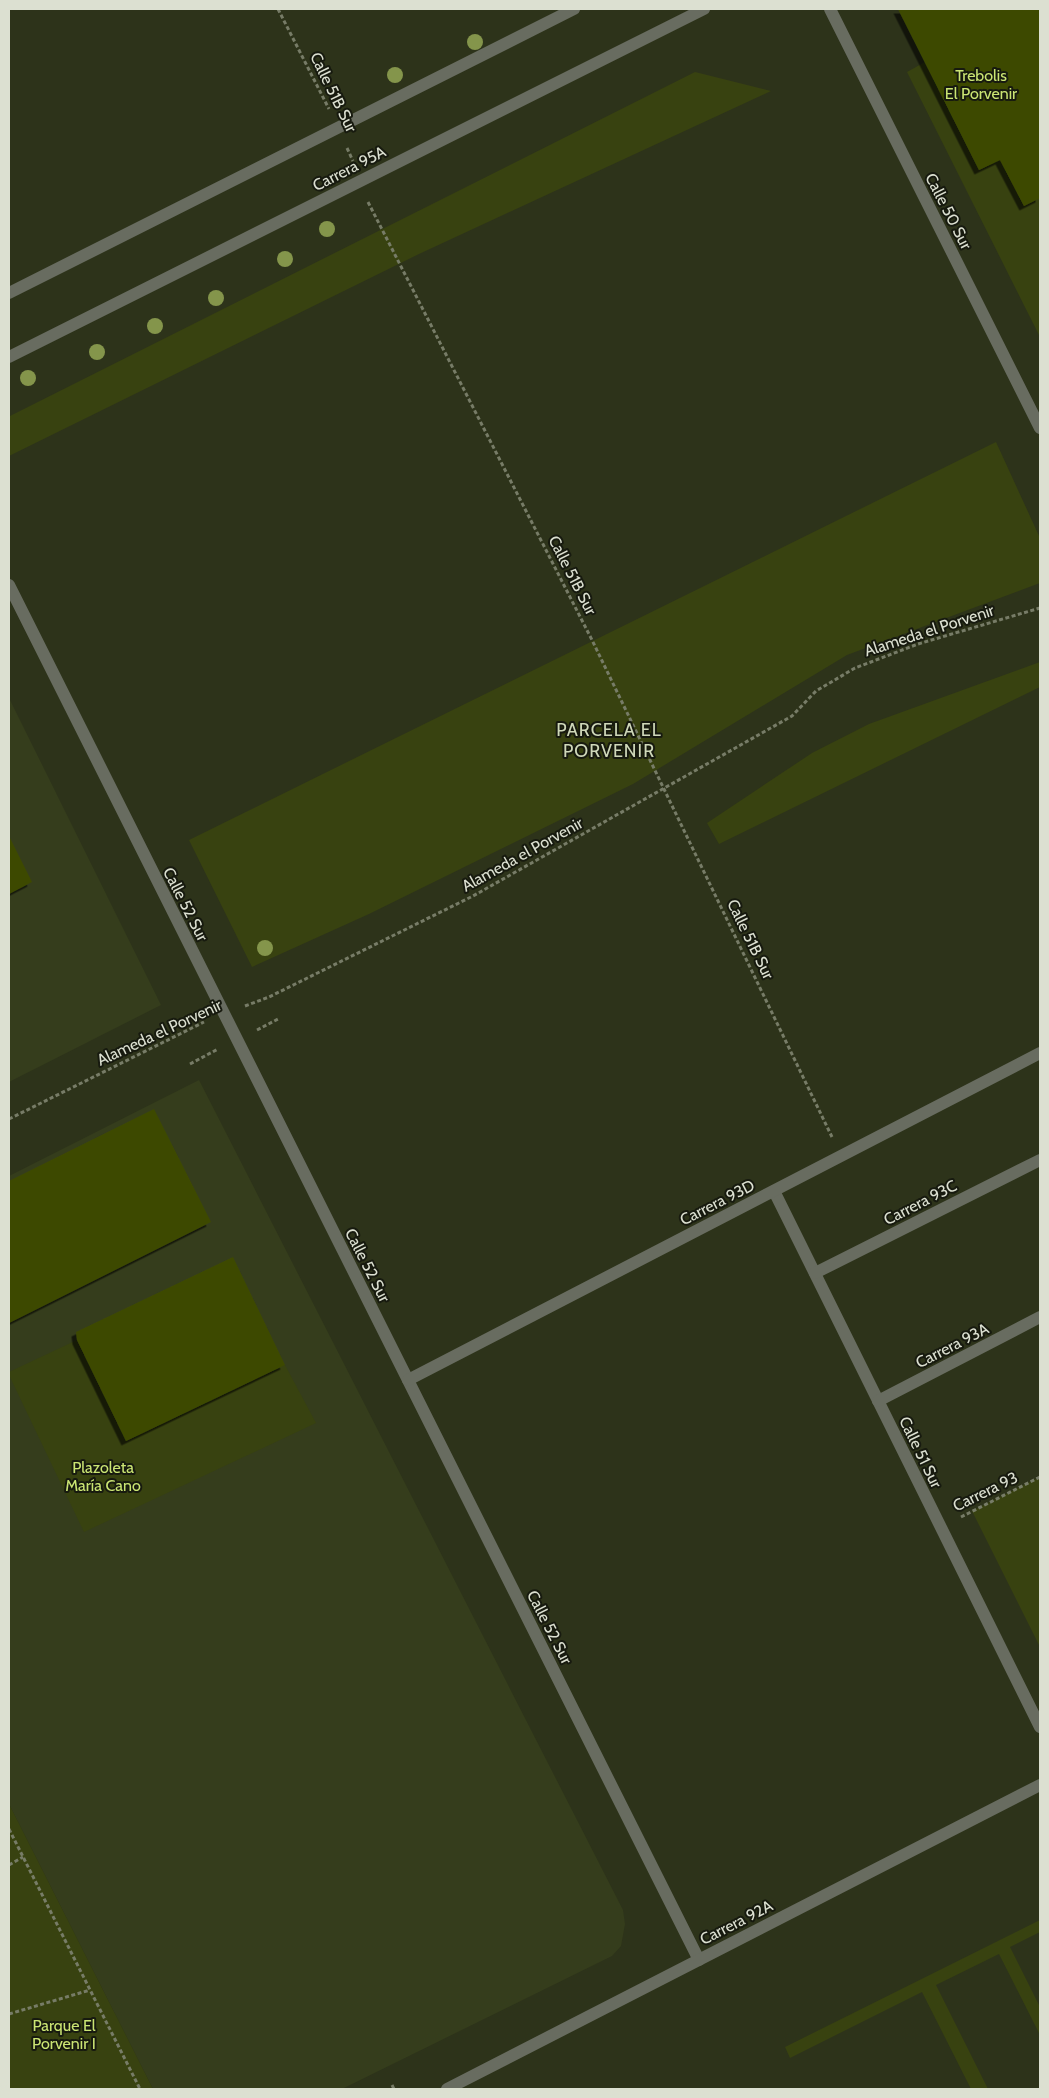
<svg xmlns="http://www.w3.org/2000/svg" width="1049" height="2098" font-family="Cabin,sans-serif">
	<defs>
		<filter id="shadow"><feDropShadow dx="-4.5" dy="4.5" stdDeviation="0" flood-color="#0009"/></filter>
	</defs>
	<rect width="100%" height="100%" fill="#2d331a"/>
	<!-- built -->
	<g fill="#353d1c">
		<polygon points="9,698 161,1005 9,1082"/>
		<polygon points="199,1080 623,1910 625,1924 621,1946 612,1956 342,2089 153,2089 9,1804 9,1176"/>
	</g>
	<!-- green -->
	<g fill="#384210">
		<polygon points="898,9 1040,9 1040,337 907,72 925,62"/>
		<polygon points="695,72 771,91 419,254 9,456 10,416"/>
		<polygon points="996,442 1040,538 1040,583 847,655 633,784 369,914 252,967 189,840"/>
		<polygon points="1040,662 1040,687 719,844 707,823 812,753 869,724"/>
		<polygon points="77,1340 126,1441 285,1365 316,1423 84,1532 9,1375 9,1372"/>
		<polygon points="1040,1477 1040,1647 972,1511"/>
		<polygon points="9,1804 153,2089 9,2089"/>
		<polygon points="1040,1920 1040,1932 1010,1947 1040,2007 1040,2035 999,1954 936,1985 988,2089 971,2089 922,1992 790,2058 785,2047"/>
	</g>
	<!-- building -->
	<g fill="#3e4a02" filter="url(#shadow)">
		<polygon points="898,9 1040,9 1040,198 1024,206 1000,160 979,170"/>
		<polygon points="9,836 32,882 9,894"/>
		<polygon points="154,1109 211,1222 9,1323 9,1181"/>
		<polygon points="233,1257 285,1365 126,1441 77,1340 76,1332"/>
	</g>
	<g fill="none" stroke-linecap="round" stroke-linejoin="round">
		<!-- path -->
		<g stroke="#777c67" stroke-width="3" stroke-dasharray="4 2.5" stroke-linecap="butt">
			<polyline points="278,9 329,109"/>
			<polyline points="347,148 353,161"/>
			<polyline points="368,202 592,640 832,1137"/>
			<polyline points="245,1006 269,997 473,896 792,716 816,691 855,668 918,644 1040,608"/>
			<polyline points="257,1030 280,1018"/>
			<polyline points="190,1064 218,1049"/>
			<polyline points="9,1119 204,1022"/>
			<polyline points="961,1517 1040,1477"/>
			<polyline points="9,1829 140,2089"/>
			<polyline points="9,1865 23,1857"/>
			<polyline points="9,2014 90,1990"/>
			<polyline points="392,2085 394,2089"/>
		</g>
		<!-- minor -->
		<g stroke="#686c60" stroke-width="12">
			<polyline points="830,9 1040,428"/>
			<polyline points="9,293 574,9"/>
			<polyline points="9,357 704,9"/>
			<polyline points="9,585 699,1960"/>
			<polyline points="774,1191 1040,1727"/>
			<polyline points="815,1273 1040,1160"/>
			<polyline points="408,1380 1040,1053"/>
			<polyline points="878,1401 1040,1317"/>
			<polyline points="447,2089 1040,1785"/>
		</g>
	</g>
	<!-- trees -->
	<g fill="#84954b">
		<circle cx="475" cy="42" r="8"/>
		<circle cx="395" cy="75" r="8"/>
		<circle cx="327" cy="229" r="8"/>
		<circle cx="285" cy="259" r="8"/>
		<circle cx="216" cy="298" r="8"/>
		<circle cx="155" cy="326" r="8"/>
		<circle cx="97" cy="352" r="8"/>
		<circle cx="28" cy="378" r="8"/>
		<circle cx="265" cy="948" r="8"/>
	</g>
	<g text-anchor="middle" stroke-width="4" stroke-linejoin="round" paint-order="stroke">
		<!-- park labels -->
		<g font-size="16" fill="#cbe573" stroke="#171a0f">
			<text x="981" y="81">Trebolis<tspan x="981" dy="18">El Porvenir</tspan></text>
			<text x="103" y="1473">Plazoleta<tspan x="103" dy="18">María Cano</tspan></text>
			<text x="64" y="2031">Parque El<tspan x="64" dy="18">Porvenir I</tspan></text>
		</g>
		<!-- street labels -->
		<g font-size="16" fill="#dce0d1" stroke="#171a0f">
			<text transform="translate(334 92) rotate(64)" y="6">Calle 51B Sur</text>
			<text transform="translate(349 168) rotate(-27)" y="6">Carrera 95A</text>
			<text transform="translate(949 211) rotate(63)" y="6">Calle 50 Sur</text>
			<text transform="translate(573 575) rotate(63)" y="6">Calle 51B Sur</text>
			<text transform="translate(929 630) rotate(-18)" y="6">Alameda el Porvenir</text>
			<text transform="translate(522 854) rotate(-29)" y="6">Alameda el Porvenir</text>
			<text transform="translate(186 904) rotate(63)" y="6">Calle 52 Sur</text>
			<text transform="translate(751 939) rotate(64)" y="6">Calle 51B Sur</text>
			<text transform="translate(159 1032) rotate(-25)" y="6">Alameda el Porvenir</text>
			<text transform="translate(717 1202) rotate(-27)" y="6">Carrera 93D</text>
			<text transform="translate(920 1202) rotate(-27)" y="6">Carrera 93C</text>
			<text transform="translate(368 1265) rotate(63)" y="6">Calle 52 Sur</text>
			<text transform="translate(952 1345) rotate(-27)" y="6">Carrera 93A</text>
			<text transform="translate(921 1452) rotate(64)" y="6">Calle 51 Sur</text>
			<text transform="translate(985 1491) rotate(-26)" y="6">Carrera 93</text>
			<text transform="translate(550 1627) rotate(63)" y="6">Calle 52 Sur</text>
			<text transform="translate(736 1922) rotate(-27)" y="6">Carrera 92A</text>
		</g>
		<!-- neighbourhood labels -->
		<g font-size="18" letter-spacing="1" fill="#cfd8b9" stroke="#171a0f">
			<text x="609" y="736">PARCELA EL<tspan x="609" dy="21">PORVENIR</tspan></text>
		</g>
	</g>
	<!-- border -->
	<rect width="1049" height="2098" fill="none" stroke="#dce0d1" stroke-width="20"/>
</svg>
